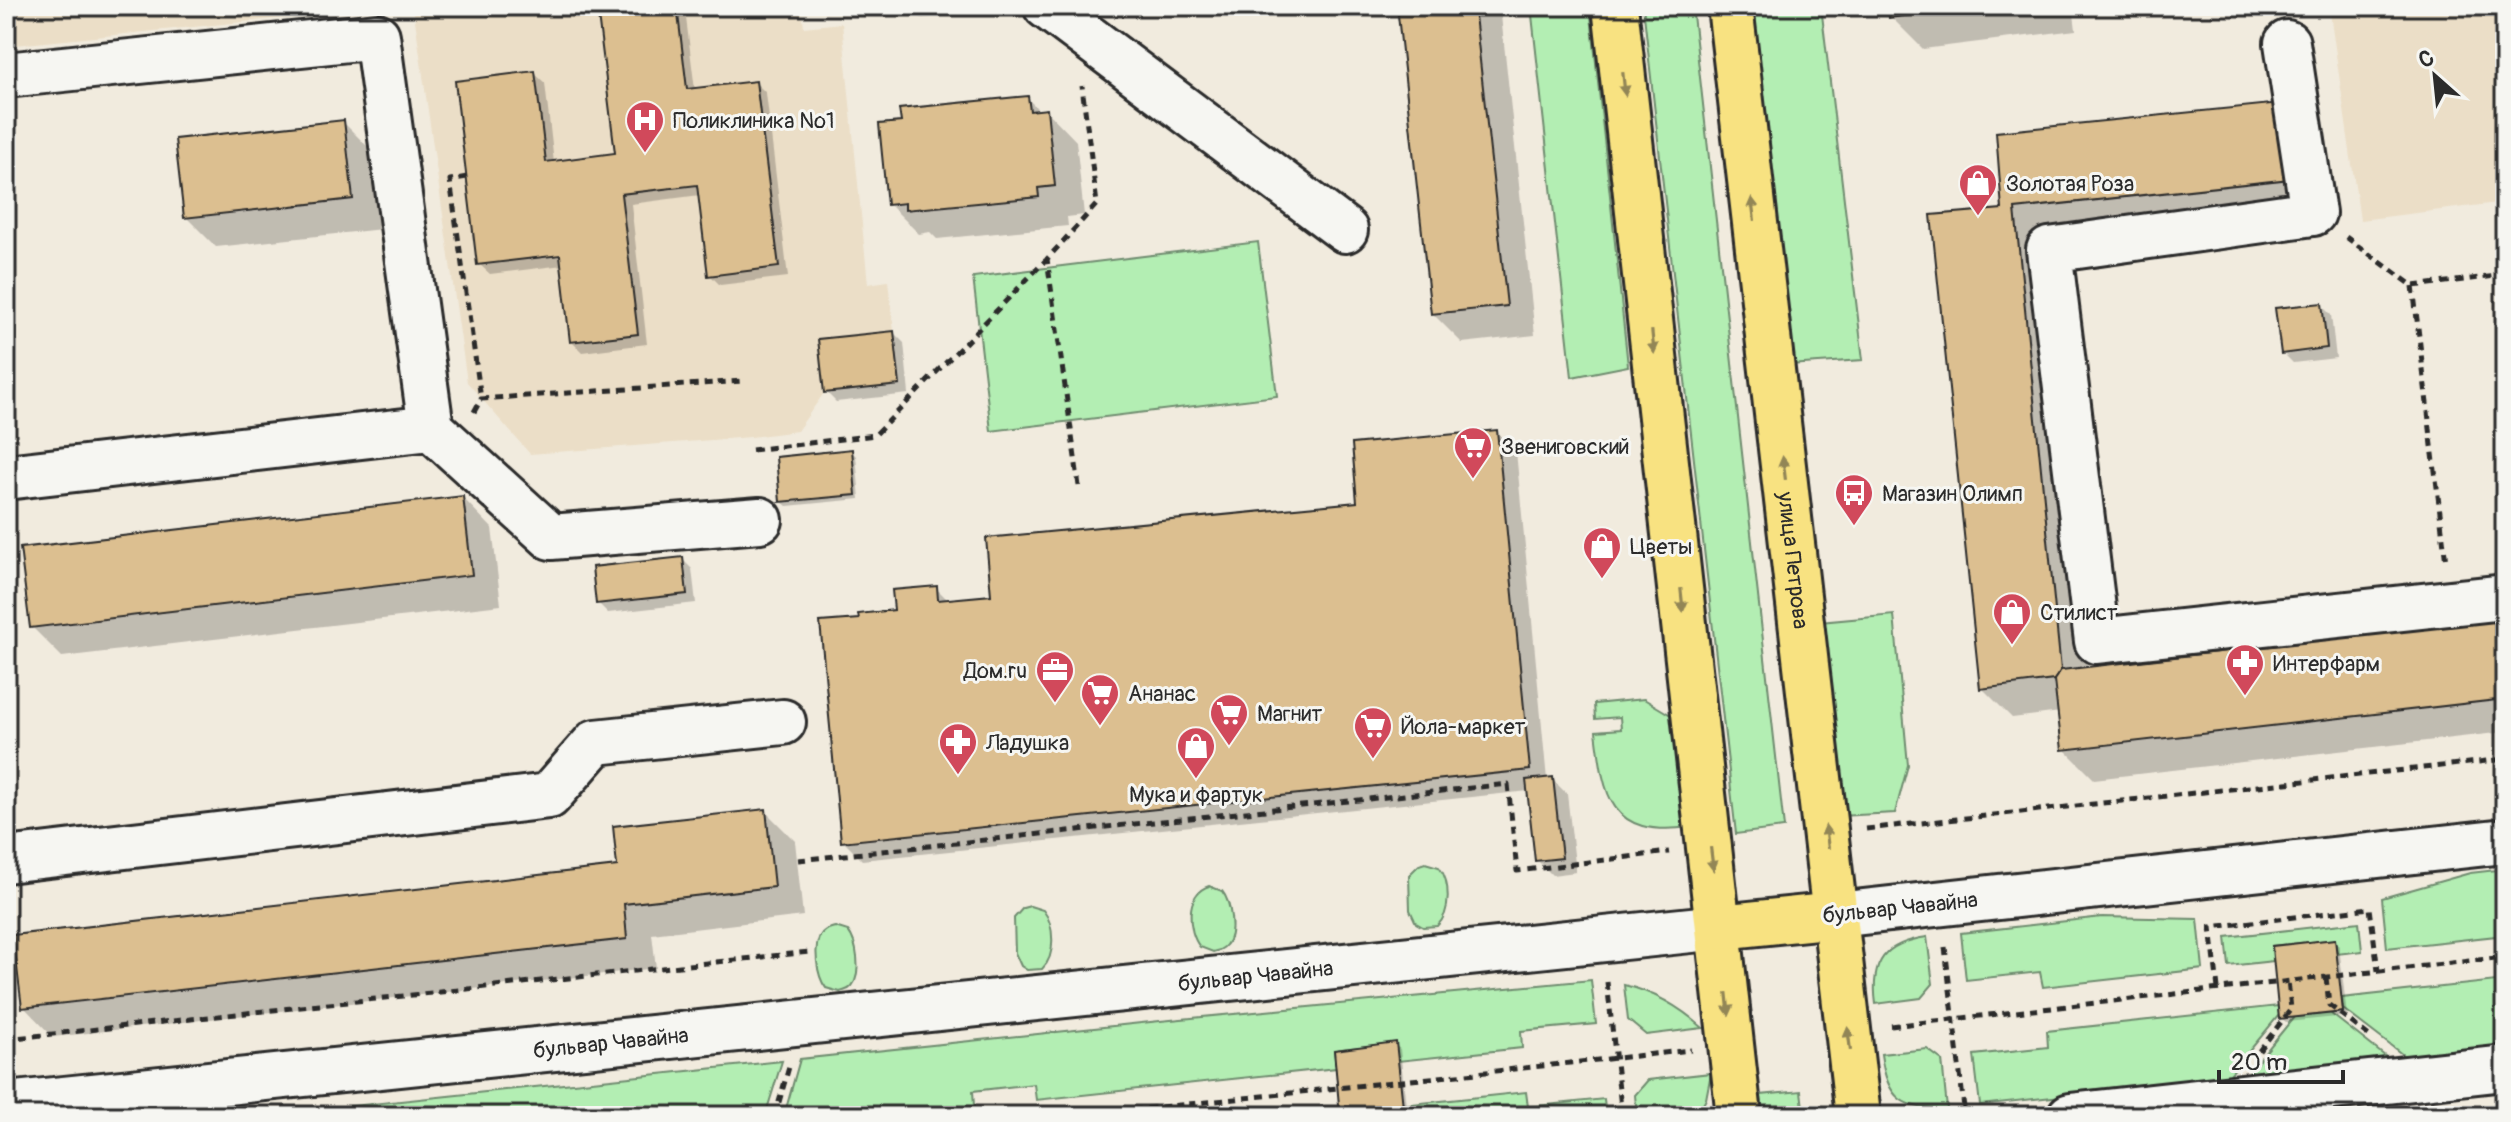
<svg xmlns="http://www.w3.org/2000/svg" width="2511" height="1122" font-family="Pangolin,sans-serif">
	<rect width="100%" height="100%" fill="#f1ebde"/>
	<filter id="ink" filterUnits="userSpaceOnUse"><feTurbulence type="fractalNoise" baseFrequency=".0125" numOctaves="2"/><feDisplacementMap in="SourceGraphic" scale="16" xChannelSelector="R" yChannelSelector="G"/><feConvolveMatrix kernelMatrix="1 2 1 2 8 2 1 2 1" color-interpolation-filters="sRGB"/></filter>
	<g filter="url(#ink)">
		<!-- built -->
		<g fill="#ebdec7">
			<polygon points="6,6 401,6 6,46"/>
			<polygon points="413,6 801,6 804,27 842,23 868,284 888,281 894,331 818,339 824,393 797,431 751,437 530,454 467,382"/>
			<polygon points="2329,6 2505,6 2505,202 2360,220"/>
		</g>
		<!-- green -->
		<g fill="#b3eeb3" stroke="#6f8c6f" stroke-width="2">
			<polygon points="1531,6 1590,6 1628,366 1572,377"/>
			<polygon points="1643,6 1692,6 1784,828 1736,834"/>
			<polygon points="1743,6 1821,6 1863,360 1789,365"/>
			<polygon points="1258,242 1277,396 991,431 973,277"/>
			<polygon points="1894,615 1908,765 1895,813 1839,816 1820,622"/>
			<path d="M1644,699L1679,720L1690,827C1609,838 1604,797 1596,731L1621,729L1620,717L1595,719L1594,704Z"/>
			<path d="M1425,863L1439,867C1451,882 1451,913 1437,926L1423,927L1416,923L1410,910L1409,875L1419,865Z"/>
			<polygon points="2505,869 2505,935 2387,948 2382,898 2470,873"/>
			<path d="M1209,886L1222,891C1231,902 1236,934 1226,945C1222,950 1219,950 1213,952L1200,947C1187,931 1185,893 1209,886Z"/>
			<path d="M1030,906L1043,910C1055,925 1056,956 1042,969L1027,970L1021,966L1015,953L1014,918L1023,908Z"/>
			<polygon points="2102,917 2198,919 2203,969 2043,987 2040,972 1966,980 1961,933"/>
			<polygon points="2359,922 2362,951 2337,954 2335,939 2272,946 2273,961 2229,966 2226,937"/>
			<path d="M835,927L848,931C857,942 862,974 852,986C848,991 845,990 840,992L826,988C817,977 812,945 822,933C826,928 829,929 835,927Z"/>
			<path d="M1927,937L1933,984L1921,998L1876,1004C1870,961 1885,943 1927,937Z"/>
			<polygon points="1591,980 1596,1024 1521,1031 1522,1048 1398,1061 1395,1043 1334,1050 1336,1068 1036,1100 1034,1084 973,1091 974,1106 881,1116 784,1116 800,1059 1160,1021"/>
			<polygon points="2505,980 2505,1047 2407,1058 2343,1009 2342,998"/>
			<path d="M1624,985C1654,992 1680,1007 1703,1028L1646,1035L1628,1020Z"/>
			<polygon points="2278,1006 2279,1015 2227,1078 1980,1105 1974,1055 2048,1047 2047,1031"/>
			<polygon points="2330,1013 2390,1060 2246,1076 2294,1017"/>
			<path d="M1927,1049L1942,1060L1947,1109C1902,1109 1887,1100 1881,1054Z"/>
			<polygon points="782,1061 765,1116 258,1116"/>
			<polygon points="1711,1073 1706,1099 1697,1116 1637,1116 1635,1095 1648,1080"/>
			<polygon points="1801,1091 1804,1116 1763,1116 1761,1095"/>
			<polygon points="1526,1092 1528,1107 1604,1099 1606,1116 1404,1116 1403,1105"/>
		</g>
		<!-- shadow -->
		<g fill="#0003">
			<polygon points="623,6 681,6 685,10 695,90 756,83 766,93 788,277 720,285 710,275 700,195 631,204 647,344 582,352 572,342 563,265 490,274 479,264 534,73 545,83 554,163 617,155"/>
			<polygon points="909,6 998,6 998,10 922,18"/>
			<polygon points="1399,6 1500,6 1535,335 1462,343 1432,313"/>
			<polygon points="1890,6 2073,6 2076,30 1923,49 1891,17"/>
			<polygon points="2485,6 2505,6 2505,15 2490,17 2486,13"/>
			<polygon points="1027,98 1041,112 1047,111 1076,141 1084,215 1067,217 1068,226 937,239 930,232 919,234 889,204"/>
			<polygon points="2280,105 2318,208 2044,238 2087,669 2505,621 2505,732 2094,779 2064,749 2060,712 2012,718 1982,688 2005,211"/>
			<polygon points="343,122 373,152 382,229 216,247 186,217"/>
			<polygon points="2321,305 2331,315 2336,358 2293,363 2283,353"/>
			<polygon points="894,333 904,343 909,394 836,402 826,392"/>
			<polygon points="1497,432 1516,451 1547,780 1552,779 1567,794 1576,872 1552,875 1537,860 1529,791 862,860 843,841 861,620 896,612 936,588 949,601 994,596 1359,504"/>
			<polygon points="851,451 856,456 860,499 787,506 782,502"/>
			<polygon points="463,498 492,528 501,605 62,657 32,627"/>
			<polygon points="682,559 692,569 696,603 608,613 598,603"/>
			<polygon points="765,811 795,841 803,916 652,934 656,968 53,1037 24,1007 619,867"/>
			<polygon points="2335,941 2339,946 2347,1016 2286,1022 2281,1018"/>
			<polygon points="1395,1045 1400,1049 1407,1116 1342,1116"/>
		</g>
		<!-- building -->
		<g fill="#dcbf90" stroke="#2b2b2b" stroke-width="2">
			<polygon points="606,6 677,6 687,89 756,81 779,267 708,276 697,185 621,194 638,334 570,342 560,255 477,265 455,81 535,71 546,162 615,153 597,7"/>
			<polygon points="1397,6 1474,6 1507,306 1431,314"/>
			<polygon points="1888,6 1986,6 1889,18"/>
			<polygon points="1028,96 1030,111 1047,109 1055,186 1038,188 1039,197 905,210 905,203 887,205 879,124 901,122 899,109"/>
			<polygon points="2281,103 2290,179 2015,209 2061,670 2054,680 1980,689 1931,215 2002,209 1996,132"/>
			<polygon points="344,120 353,199 184,218 175,139"/>
			<polygon points="2322,303 2327,348 2281,354 2275,308"/>
			<polygon points="894,331 900,385 824,393 818,339"/>
			<polygon points="1497,430 1530,770 841,842 820,622 859,619 858,614 894,610 892,590 937,586 938,600 991,595 986,538 1357,502 1352,444"/>
			<polygon points="852,449 856,495 780,502 776,457"/>
			<polygon points="463,496 472,575 30,628 20,548"/>
			<polygon points="683,557 687,594 596,604 592,567"/>
			<polygon points="2505,619 2505,699 2062,750 2054,680 2061,670"/>
			<polygon points="1553,777 1562,858 1535,861 1526,780"/>
			<polygon points="766,809 774,887 624,904 627,939 22,1008 13,935 617,866 613,826"/>
			<polygon points="2335,939 2343,1012 2279,1019 2272,946"/>
			<polygon points="1396,1042 1404,1116 1340,1116 1334,1050"/>
		</g>
		<g fill="none" stroke-linecap="round" stroke-linejoin="round">
			<!-- minor casing -->
			<g stroke="#2b2b2b" stroke-width="50">
				<g id="minor">
					<polyline points="1046,6 1345,230"/>
					<polyline points="2287,43 2313,213 2049,250 2097,641 2505,597"/>
					<polyline points="6,75 377,36 431,428 551,537 760,520"/>
					<polyline points="6,477 431,428"/>
					<polyline points="6,860 549,796 596,742 783,722"/>
					<polyline points="1836,915 2505,841"/>
					<path id="s1" d="M6,1105L1720,927"/>
					<polyline points="2070,1116 2505,1068"/>
				</g>
			</g>
			<!-- major casing -->
			<g stroke="#2b2b2b" stroke-width="50">
				<g id="major">
					<polyline points="1615,6 1739,1116"/>
					<path id="s2" d="M1730,6L1858,1116"/>
					<polyline points="1720,927 1836,915"/>
				</g>
			</g>
			<!-- path -->
			<g stroke="#2b2b2b" stroke-width="5" stroke-dasharray="8 6" stroke-linecap="butt">
				<polyline points="467,177 450,180 481,399"/>
				<polyline points="2346,237 2413,286 2505,275"/>
				<polyline points="2413,286 2446,563"/>
				<polyline points="474,412 481,399 744,381"/>
				<polyline points="752,450 875,435 1046,260"/>
				<polyline points="1079,486 1047,259 1097,204 1082,86"/>
				<polyline points="1866,829 2505,759"/>
				<polyline points="798,860 1508,784 1517,871 1669,852"/>
				<polyline points="1945,947 1964,1108"/>
				<polyline points="2326,977 2329,1005 2373,1039"/>
				<polyline points="1607,982 1622,1116"/>
				<polyline points="2218,989 2211,927 2370,908 2378,971"/>
				<polyline points="1891,1026 2505,957"/>
				<polyline points="6,1039 809,952"/>
				<polyline points="2259,1051 2291,1009 2288,981"/>
				<polyline points="775,1116 789,1067"/>
				<polyline points="1077,1116 1691,1050"/>
			</g>
			<!-- minor -->
			<use href="#minor" stroke="#f6f6f2" stroke-width="44"/>
			<!-- major -->
			<use href="#major" stroke="#f8e281" stroke-width="44"/>
		</g>
		<!-- one-way arrows -->
		<defs><path id="oneway-solid" d="M-6-.8H1V-3.2L6.5 0L1 3.2V.8H-6Z" transform="scale(2)"/></defs>
		<g fill="#928656">
			<use href="#oneway-solid" transform="translate(1624 84) rotate(84)"/>
			<use href="#oneway-solid" transform="translate(1753 209) rotate(-97)"/>
			<use href="#oneway-solid" transform="translate(1653 342) rotate(84)"/>
			<use href="#oneway-solid" transform="translate(1784 468) rotate(-97)"/>
			<use href="#oneway-solid" transform="translate(1682 600) rotate(84)"/>
			<use href="#oneway-solid" transform="translate(1827 837) rotate(-97)"/>
			<use href="#oneway-solid" transform="translate(1712 859) rotate(83)"/>
			<use href="#oneway-solid" transform="translate(1728 1004) rotate(84)"/>
			<use href="#oneway-solid" transform="translate(1849 1039) rotate(-97)"/>
		</g>
	</g>
	<!-- icons -->
	<defs>
		<g id="hospital-pin" transform="scale(2)"><path d="M0 17L-7.5 6A9.5 9.5 0 1 1 7.5 6Z" fill="#d1495b" stroke="#f6f6f2"/><path d="M-5-5h3v3.5h4V-5h3V5h-3V1.5h-4V5h-3Z" fill="#fff"/></g>
		<g id="shop-pin" transform="scale(2)"><path d="M0 17L-7.5 6A9.5 9.5 0 1 1 7.5 6Z" fill="#d1495b" stroke="#f6f6f2"/><path d="M-5-2.5h2.3a2.7 3.5 0 0 1 5.4 0H5L5.5 6h-11ZM-1.5-2.5h3a1.5 2.3 0 0 0-3 0Z" fill="#fff"/></g>
		<g id="supermarket-pin" transform="scale(2)"><path d="M0 17L-7.5 6A9.5 9.5 0 1 1 7.5 6Z" fill="#d1495b" stroke="#f6f6f2"/><path d="M-6-5.5h2.5l.6 2H6L4.5 2H-2.5L-4.4-4H-6ZM-1.5 3.2a1.3 1.3 0 1 0 .1 0ZM3 3.2a1.3 1.3 0 1 0 .1 0Z" fill="#fff"/></g>
		<g id="bus-pin" transform="scale(2)"><path d="M0 17L-7.5 6A9.5 9.5 0 1 1 7.5 6Z" fill="#d1495b" stroke="#f6f6f2"/><path d="M-5-6H5V4H4V6H2V4H-2V6H-4V4H-5ZM-3.5-4V0h7V-4ZM-3.5 1.2v1.5H-2V1.2ZM2 1.2v1.5H3.5V1.2Z" fill="#fff"/></g>
		<g id="pharmacy-pin" transform="scale(2)"><path d="M0 17L-7.5 6A9.5 9.5 0 1 1 7.5 6Z" fill="#d1495b" stroke="#f6f6f2"/><path d="M-2-6h4v4h4v4h-4v4h-4v-4h-4v-4h4Z" fill="#fff"/></g>
		<g id="office-pin" transform="scale(2)"><path d="M0 17L-7.5 6A9.5 9.5 0 1 1 7.5 6Z" fill="#d1495b" stroke="#f6f6f2"/><path d="M-6-3h4V-5.5h4V-3h4V5H-6ZM-1-4.5V-3h2v-1.5ZM-6 0V1H6V0Z" fill="#fff"/></g>
	</defs>
	<g fill-rule="evenodd">
		<use href="#hospital-pin" x="645" y="120"/>
		<use href="#shop-pin" x="1978" y="183"/>
		<use href="#supermarket-pin" x="1473" y="446"/>
		<use href="#bus-pin" x="1854" y="493"/>
		<use href="#shop-pin" x="1602" y="546"/>
		<use href="#shop-pin" x="2012" y="612"/>
		<use href="#pharmacy-pin" x="2245" y="663"/>
		<use href="#office-pin" x="1055" y="670"/>
		<use href="#supermarket-pin" x="1100" y="693"/>
		<use href="#supermarket-pin" x="1229" y="713"/>
		<use href="#supermarket-pin" x="1373" y="726"/>
		<use href="#pharmacy-pin" x="958" y="742"/>
		<use href="#shop-pin" x="1196" y="746"/>
	</g>
	<g text-anchor="middle" stroke-width="6" stroke-linejoin="round" paint-order="stroke">
		<!-- poi labels -->
		<g font-size="22" fill="#2b2b2b" stroke="#f6f6f2" text-anchor="start">
			<text x="673" y="128">Поликлиника №1</text>
			<text x="2006" y="191">Золотая Роза</text>
			<text x="1501" y="454">Звениговский</text>
			<text x="1882" y="501">Магазин Олимп</text>
			<text x="1630" y="554">Цветы</text>
			<text x="2040" y="620">Стилист</text>
			<text x="2273" y="671">Интерфарм</text>
			<text x="1027" y="678" text-anchor="end">Дом.ru</text>
			<text x="1128" y="701">Ананас</text>
			<text x="1257" y="721">Магнит</text>
			<text x="1401" y="734">Йола-маркет</text>
			<text x="986" y="750">Ладушка</text>
			<text x="1196" y="802" text-anchor="middle">Мука и фартук</text>
		</g>
		<!-- street labels -->
		<g font-size="22" fill="#2b2b2b" stroke="#f6f6f2">
			<text dy="8" stroke="none"><textPath href="#s2" startOffset="558">улица Петрова</textPath></text>
			<text transform="translate(1900 907) rotate(-6)" y="8">бульвар Чавайна</text>
			<text dy="8" stroke="none"><textPath href="#s1" startOffset="1256">бульвар Чавайна</textPath></text>
			<text dy="8" stroke="none"><textPath href="#s1" startOffset="608">бульвар Чавайна</textPath></text>
		</g>
	</g>
	<!-- margin -->
	<rect width="2511" height="1122" fill="none" stroke="#f6f6f2" stroke-width="32"/>
	<rect x="16" y="16" width="2479" height="1090" fill="none" stroke="#2b2b2b" stroke-width="3" filter="url(#ink)"/>
	<!-- north arrow -->
	<g transform="translate(2435 76) rotate(333)" stroke="#f6f6f2" stroke-width="6" paint-order="stroke">
	<path d="M0-6L14 30L0 20L-14 30Z" fill="#2b2b2b"/>
	<text y="-12" font-size="22" font-weight="bold" text-anchor="middle" fill="#2b2b2b">С</text>
	</g>
	<!-- scale -->
	<path d="M2219 1070v12h124v-12" fill="none" stroke="#2b2b2b" stroke-width="4"/>
	<text x="2231" y="1070" font-size="24" fill="#2b2b2b" stroke="#f6f6f2" stroke-width="6" paint-order="stroke">20 m</text>
</svg>
